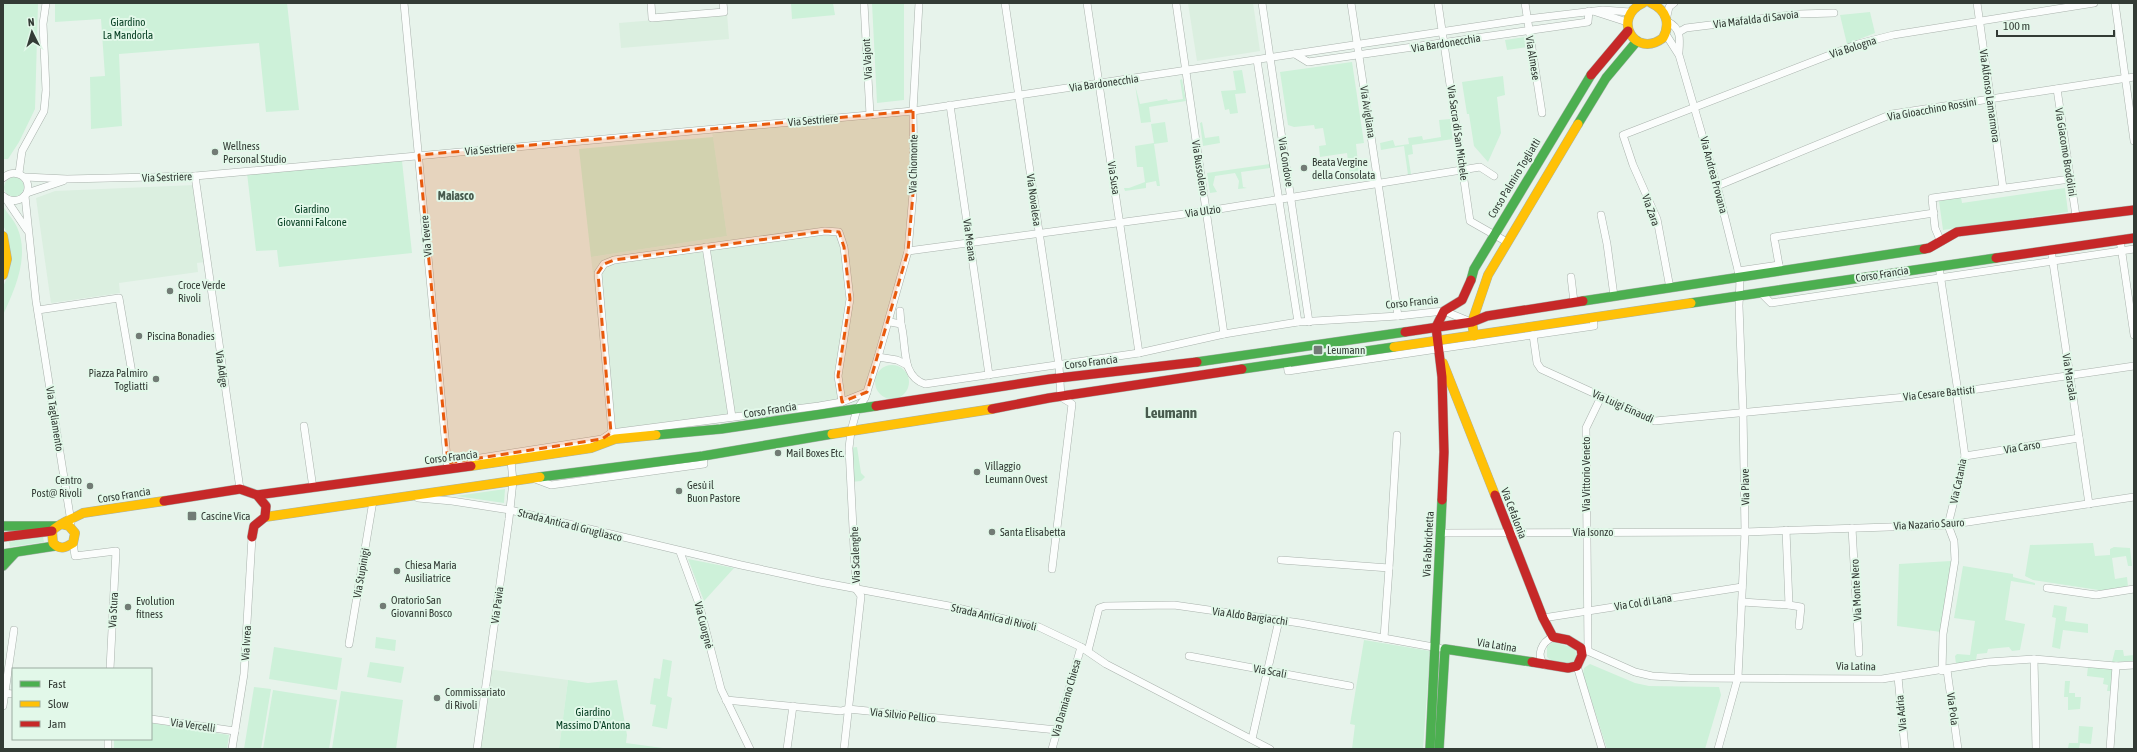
<svg xmlns="http://www.w3.org/2000/svg" width="2137" height="752" font-family="'Asap Condensed',sans-serif">
	<rect width="100%" height="100%" fill="#e7f3eb"/>
	<!-- built -->
	<g fill="#dbefe0">
		<polygon points="1188,3 1253,3 1260,51 1197,61"/>
		<polygon points="727,14 729,39 621,48 619,23"/>
		<polygon points="912,112 913,182 907,251 864,399 858,402 611,433 591,257 727,236 712,131"/>
		<polygon points="195,185 205,262 197,263 198,272 119,283 120,293 51,303 36,198 55,191"/>
		<polygon points="488,669 568,680 559,749 476,749"/>
	</g>
	<!-- green -->
	<g fill="#cdf1d9">
		<polygon points="4,3 38,3 35,109 19,142 8,159 3,159"/>
		<polygon points="55,3 287,3 299,110 266,112 259,43 119,54 122,126 91,129 90,77 105,76 101,19 55,22"/>
		<polygon points="791,3 833,3 835,15 792,19"/>
		<polygon points="872,3 904,3 904,100 877,103"/>
		<polygon points="1870,12 1875,33 1847,44 1840,15"/>
		<polygon points="1525,37 1527,47 1507,50 1505,40"/>
		<polygon points="1352,62 1364,143 1356,144 1359,172 1369,171 1369,175 1350,178 1347,153 1320,157 1319,146 1326,145 1323,128 1315,129 1314,125 1294,127 1288,125 1280,72"/>
		<polygon points="1242,70 1246,93 1235,94 1238,113 1230,114 1229,109 1225,110 1221,91 1236,90 1233,71"/>
		<polygon points="1503,76 1505,95 1497,97 1501,133 1488,162 1474,146 1469,114 1467,114 1462,82"/>
		<polygon points="1182,79 1186,101 1149,107 1151,122 1141,123 1135,85 1140,104 1167,99 1168,101 1183,99 1180,80"/>
		<polygon points="1450,119 1453,139 1412,145 1413,154 1408,155 1411,174 1408,175 1404,146 1381,150 1380,143 1393,140 1395,146 1409,144 1408,138 1422,136 1423,140 1441,137 1439,120"/>
		<polygon points="1165,122 1168,142 1154,144 1160,186 1157,186 1156,181 1146,183 1146,188 1125,191 1124,188 1129,188 1145,182 1143,167 1137,167 1135,146 1154,143 1151,124"/>
		<polygon points="1202,122 1205,138 1219,136 1220,143 1203,146 1200,123"/>
		<polygon points="713,137 727,236 591,257 579,149"/>
		<polygon points="402,161 412,253 279,267 277,250 256,251 247,173"/>
		<polygon points="1270,164 1270,168 1241,172 1243,187 1247,188 1238,189 1239,181 1235,173 1215,176 1213,185 1217,192 1210,193 1207,173"/>
		<circle cx="14" cy="187" r="10"/>
		<polygon points="2065,188 2068,212 1943,230 1939,201 1961,197 1962,203"/>
		<path d="M3,206C7,213 14,220 17,227C30,256 15,289 3,315V287L8,275V236L3,225Z"/>
		<circle cx="892" cy="382" r="17"/>
		<polygon points="857,447 861,473 865,477 861,481 851,482 849,448"/>
		<polygon points="505,489 504,503 456,496"/>
		<polygon points="43,537 44,542 10,547 9,542"/>
		<polygon points="2093,543 2095,556 2110,555 2110,549 2114,547 2130,548 2132,566 2128,566 2126,556 2112,558 2115,579 2127,577 2128,587 2105,591 2033,580 2025,576 2030,545"/>
		<polygon points="688,559 734,568 704,601"/>
		<polygon points="1951,561 1941,632 1897,626 1899,564"/>
		<polygon points="1963,566 2013,574 2013,577 2035,583 2035,585 2011,581 2005,620 2025,624 2020,650 2012,651 2009,647 1988,649 1987,653 1977,654 1976,660 1956,664 1955,656 1957,654 1970,655 1975,621 1954,618"/>
		<polygon points="2054,605 2067,607 2065,621 2088,624 2088,633 2063,630 2060,649 2052,647 2056,618 2052,617"/>
		<polygon points="376,637 396,640 395,651 375,648"/>
		<polygon points="1364,640 1430,651 1423,749 1352,749 1355,725 1350,724"/>
		<path d="M1553,642L1574,648L1577,656L1575,661C1567,666 1554,663 1547,657V647Z"/>
		<polygon points="274,647 342,658 337,690 269,679"/>
		<polygon points="2115,650 2123,650 2124,656 2134,655 2134,661 2112,662"/>
		<polygon points="663,659 672,661 667,696 672,698 667,729 652,726 656,705 650,704 654,678 660,679"/>
		<polygon points="370,662 404,667 401,683 367,677"/>
		<polygon points="1590,664 1635,683 1649,686 1719,687 1721,695 1705,749 1607,749 1583,674 1584,668"/>
		<polygon points="2088,666 2112,669 2112,691 2107,691 2108,685 2103,684 2104,678 2087,676"/>
		<polygon points="568,680 588,683 617,680 627,735 626,743 670,749 559,749"/>
		<polygon points="2065,681 2070,681 2069,693 2075,693 2075,697 2081,697 2080,709 2068,710 2068,697 2064,697"/>
		<polygon points="254,687 271,689 261,749 244,749"/>
		<polygon points="273,690 337,700 329,749 263,749"/>
		<polygon points="341,691 403,700 396,749 332,749"/>
		<polygon points="151,723 229,735 227,749 114,749 114,739 151,739"/>
		<polygon points="2079,726 2093,727 2091,744 2080,743 2079,749 2068,748 2069,743 2078,743"/>
	</g>
	<g fill="none" stroke-linecap="round" stroke-linejoin="round">
		<!-- street casing -->
		<g stroke="#a9b2ac" stroke-width="8">
			<g id="street">
				<polyline points="404,3 448,469"/>
				<polyline points="651,3 652,18 724,12 723,3"/>
				<polyline points="864,3 870,115"/>
				<polyline points="1005,3 1059,366 1061,397 1072,404 1052,569"/>
				<polyline points="1087,3 1139,353"/>
				<polyline points="1176,3 1224,334"/>
				<polyline points="1262,3 1309,322"/>
				<polyline points="1351,3 1398,316"/>
				<polyline points="1438,3 1470,221 1507,242"/>
				<polyline points="1525,3 1542,113"/>
				<polyline points="1977,3 2003,188"/>
				<polyline points="2115,3 2134,141"/>
				<polyline points="1596,12 1627,22"/>
				<polyline points="1667,16 1669,7 1674,3"/>
				<path d="M1668,22C1681,28 1680,39 1679,52"/>
				<polyline points="1679,32 1686,28 1799,14 1834,13"/>
				<polyline points="1665,33 1679,55 1717,186 1740,278 1739,306 1743,411 1745,532 1738,677 1718,749"/>
				<polyline points="1295,54 1308,62 1588,22 1589,11"/>
				<polyline points="1257,60 1298,322"/>
				<polyline points="2057,89 2076,216"/>
				<polyline points="950,105 989,375"/>
				<polyline points="19,173 22,151 44,111 46,90 43,24 46,3"/>
				<polyline points="195,176 240,489"/>
				<polyline points="25,177 67,179 195,176 913,111 1527,19 1603,10 1630,12"/>
				<path d="M3,178C15,167 32,177 27,193C21,202 11,203 3,196"/>
				<polyline points="1717,186 1892,114 2134,77"/>
				<polyline points="27,193 63,181"/>
				<polyline points="25,196 36,301 71,522"/>
				<polyline points="6,199 27,230"/>
				<polyline points="1601,215 1607,244 1614,296"/>
				<polyline points="2120,240 2134,335"/>
				<polyline points="1941,242 1935,228 1932,198 2070,179"/>
				<polyline points="706,247 732,417"/>
				<polyline points="908,251 1207,211 1480,167 1494,176"/>
				<polyline points="2052,256 2089,504"/>
				<polyline points="1779,265 1774,237 1934,213"/>
				<polyline points="1939,267 1958,392 1957,398 1965,456 1948,525 1954,541 1955,560 1943,634 1942,671"/>
				<polyline points="1738,271 1779,265 1779,268"/>
				<polyline points="1571,277 1574,302"/>
				<polyline points="1670,288 1657,219 1633,165 1623,135 1858,44 1893,35 2094,3"/>
				<polyline points="1761,293 1771,303 2134,249"/>
				<polyline points="38,310 119,298 132,373"/>
				<polyline points="900,311 901,324"/>
				<path d="M890,322L901,324C907,344 900,376 925,384L1139,353L1224,334L1298,322L1398,316L1444,311L1471,322"/>
				<polyline points="1533,335 1537,363 1541,369 1655,421 1958,392 2134,366"/>
				<polyline points="878,357 897,360 907,365"/>
				<polyline points="1287,363 1288,371 1594,326 1593,318"/>
				<polyline points="304,426 313,488"/>
				<polyline points="612,433 598,273 604,264 614,260 825,231 839,232 844,247 850,299 838,376 842,402"/>
				<polyline points="1965,456 2079,438"/>
				<polyline points="448,463 602,439 611,433 819,406 842,402 867,392"/>
				<polyline points="535,479 551,485 704,464 703,456"/>
				<polyline points="418,498 452,501 510,510 741,565 820,582 949,606 1039,627 1081,647 1106,664 1270,749"/>
				<polyline points="1852,528 1859,653"/>
				<polyline points="1441,533 1745,532 1948,525 2134,497"/>
				<polyline points="73,543 75,556 116,551 110,669"/>
				<polyline points="680,552 699,604 721,689 750,749"/>
				<polyline points="1281,560 1389,568 1384,638"/>
				<polyline points="1389,568 1397,435"/>
				<polyline points="2047,588 2096,595 2134,589"/>
				<polyline points="1742,602 1789,605 1786,530"/>
				<polyline points="1789,605 1801,607 1799,626"/>
				<polyline points="1543,618 1742,587"/>
				<polyline points="349,644 373,501"/>
				<polyline points="1581,648 1635,672 1652,676 1689,678 1882,679 1988,662 2034,659 2116,666 2134,665"/>
				<polyline points="1088,651 1099,608 1105,606 1174,605 1300,623 1439,648"/>
				<polyline points="1588,651 1586,428 1601,397"/>
				<polyline points="1189,656 1350,686"/>
				<polyline points="2034,659 2036,749"/>
				<path d="M1545,665C1535,655 1542,642 1553,637"/>
				<polyline points="1577,666 1602,749"/>
				<polyline points="1947,670 1958,749"/>
				<polyline points="1898,677 1905,749"/>
				<polyline points="3,693 13,694"/>
				<polyline points="726,700 841,711 848,709 1057,730"/>
				<polyline points="3,706 14,630"/>
				<polyline points="151,719 235,731"/>
				<polyline points="1252,739 1279,620"/>
				<polyline points="108,749 108,739"/>
				<polyline points="232,749 244,674 252,537"/>
				<polyline points="477,749 509,519 513,481 511,461"/>
				<polyline points="787,749 793,706"/>
				<polyline points="844,749 861,596 856,589 849,448 851,431 857,409 865,398 878,357 908,251 914,182 913,111 919,3"/>
				<polyline points="1052,749 1081,647"/>
				<polyline points="2110,749 2116,666"/>
			</g>
		</g>
		<!-- fast casing -->
		<g stroke="#a9b2ac" stroke-width="10">
			<g id="fast">
				<polyline points="1578,124 1606,78 1637,41"/>
				<polyline points="1471,280 1474,269 1591,75"/>
				<polyline points="1583,301 1924,249"/>
				<polyline points="1691,303 1996,258"/>
				<polyline points="1197,362 1405,332"/>
				<polyline points="1242,369 1394,347"/>
				<polyline points="656,435 721,429 876,406"/>
				<polyline points="540,477 703,456 832,434"/>
				<polyline points="3,526 57,526"/>
				<polyline points="3,554 55,546"/>
				<polyline points="3,566 15,553"/>
				<polyline points="1430,749 1442,500"/>
				<polyline points="1439,749 1445,649 1532,662"/>
			</g>
		</g>
		<!-- slow casing -->
		<g stroke="#a9b2ac" stroke-width="10">
			<g id="slow">
				<path d="M1643,3C1611,18 1635,59 1663,38C1671,23 1666,10 1651,3"/>
				<polyline points="3,236 7,259 3,275"/>
				<polyline points="1474,336 1472,322 1488,275 1578,124"/>
				<polyline points="1394,347 1691,303"/>
				<polyline points="1443,363 1495,495"/>
				<polyline points="832,434 992,409"/>
				<polyline points="471,466 591,448 615,439 656,435"/>
				<polyline points="265,517 540,477"/>
				<path d="M61,524L69,526L75,533L73,543C65,548 60,550 53,543L52,531C60,522 73,519 83,513L164,501"/>
			</g>
		</g>
		<!-- jam casing -->
		<g stroke="#a9b2ac" stroke-width="10">
			<g id="jam">
				<polyline points="1591,75 1628,31"/>
				<polyline points="1924,249 1929,248 1957,232 2134,210"/>
				<polyline points="1996,258 2134,238"/>
				<polyline points="1405,332 1472,322 1487,316 1583,301"/>
				<polyline points="876,406 1050,379 1197,362"/>
				<polyline points="992,409 1049,398 1242,369"/>
				<polyline points="257,495 471,466"/>
				<polyline points="1495,495 1543,618 1553,637 1568,640 1581,648 1582,655 1577,666 1568,668 1532,662"/>
				<polyline points="1442,500 1444,452 1442,377 1436,327 1444,311 1462,300 1471,280"/>
				<polyline points="164,501 240,489 257,495 266,506 265,517 254,526 252,537"/>
				<polyline points="3,537 52,531"/>
			</g>
		</g>
		<!-- street -->
		<use href="#street" stroke="#fbfdfc" stroke-width="7"/>
		<!-- fast -->
		<use href="#fast" stroke="#4caf50" stroke-width="9"/>
		<!-- slow -->
		<use href="#slow" stroke="#ffc107" stroke-width="9"/>
		<!-- jam -->
		<use href="#jam" stroke="#c62828" stroke-width="9"/>
	</g>
	<!-- marked area -->
	<path fill="#e8590c" fill-opacity="0.2" stroke="#e8590c" stroke-width="3" stroke-dasharray="8 5" stroke-linejoin="round" d="M913,111L914,182L908,251L867,392L842,402L838,376L850,299L844,247L839,232L825,231L614,260L604,264L598,273L611,433L602,439L448,463L419,155Z"/>
	<!-- markers -->
	<g fill="#727b75" stroke="#e2f8e9" stroke-width="1.5">
		<circle cx="215" cy="152" r="4"/>
		<circle cx="1304" cy="168" r="4"/>
		<circle cx="170" cy="291" r="4"/>
		<circle cx="139" cy="336" r="4"/>
		<rect x="1313" y="345" width="10" height="10" rx="2"/>
		<circle cx="156" cy="379" r="4"/>
		<circle cx="778" cy="453" r="4"/>
		<circle cx="977" cy="472" r="4"/>
		<circle cx="90" cy="486" r="4"/>
		<circle cx="679" cy="491" r="4"/>
		<rect x="187" y="511" width="10" height="10" rx="2"/>
		<circle cx="992" cy="532" r="4"/>
		<circle cx="397" cy="571" r="4"/>
		<circle cx="383" cy="606" r="4"/>
		<circle cx="128" cy="607" r="4"/>
		<circle cx="437" cy="698" r="4"/>
	</g>
	<g text-anchor="middle" stroke-width="4" stroke-linejoin="round" paint-order="stroke">
		<!-- street labels -->
		<g font-size="11" fill="#333b35" stroke="#e2f8e9">
			<text transform="translate(1756 19) rotate(-7)" y="4">Via Mafalda di Savoia</text>
			<text transform="translate(1446 43) rotate(-9)" y="4">Via Bardonecchia</text>
			<text transform="translate(1853 47) rotate(-18)" y="4">Via Bologna</text>
			<text transform="translate(1533 58) rotate(81)" y="4">Via Almese</text>
			<text transform="translate(867 59) rotate(-93)" y="4">Via Vajont</text>
			<text transform="translate(1104 83) rotate(-8)" y="4">Via Bardonecchia</text>
			<text transform="translate(1990 96) rotate(82)" y="4">Via Alfonso Lamarmora</text>
			<text transform="translate(1932 109) rotate(-10)" y="4">Via Gioacchino Rossini</text>
			<text transform="translate(1368 112) rotate(81)" y="4">Via Avigliana</text>
			<text transform="translate(813 120) rotate(-5)" y="4">Via Sestriere</text>
			<text transform="translate(1458 133) rotate(82)" y="4">Via Sacra di San Michele</text>
			<text transform="translate(490 149) rotate(-5)" y="4">Via Sestriere</text>
			<text transform="translate(2066 152) rotate(81)" y="4">Via Giacomo Brodolini</text>
			<text transform="translate(1286 162) rotate(81)" y="4">Via Condove</text>
			<text transform="translate(913 164) rotate(-89)" y="4">Via Chiomonte</text>
			<text transform="translate(1200 168) rotate(81)" y="4">Via Bussoleno</text>
			<text transform="translate(1714 175) rotate(75)" y="4">Via Andrea Provana</text>
			<text transform="translate(167 177) rotate(-2)" y="4">Via Sestriere</text>
			<text transform="translate(1114 178) rotate(81)" y="4">Via Susa</text>
			<text transform="translate(1514 178) rotate(-59)" y="4">Corso Palmiro Togliatti</text>
			<text transform="translate(1034 200) rotate(82)" y="4">Via Novalesa</text>
			<text transform="translate(1651 210) rotate(70)" y="4">Via Zara</text>
			<text transform="translate(1203 211) rotate(-8)" y="4">Via Ulzio</text>
			<text transform="translate(426 236) rotate(-95)" y="4">Via Tevere</text>
			<text transform="translate(970 240) rotate(82)" y="4">Via Meana</text>
			<text transform="translate(1882 274) rotate(-9)" y="4">Corso Francia</text>
			<text transform="translate(1412 302) rotate(-6)" y="4">Corso Francia</text>
			<text transform="translate(1091 362) rotate(-7)" y="4">Corso Francia</text>
			<text transform="translate(222 369) rotate(82)" y="4">Via Adige</text>
			<text transform="translate(2070 377) rotate(81)" y="4">Via Marsala</text>
			<text transform="translate(1939 393) rotate(-6)" y="4">Via Cesare Battisti</text>
			<text transform="translate(1623 406) rotate(24)" y="4">Via Luigi Einaudi</text>
			<text transform="translate(770 410) rotate(-9)" y="4">Corso Francia</text>
			<text transform="translate(55 419) rotate(81)" y="4">Via Tagliamento</text>
			<text transform="translate(2022 447) rotate(-9)" y="4">Via Carso</text>
			<text transform="translate(451 457) rotate(-7)" y="4">Corso Francia</text>
			<text transform="translate(1586 474) rotate(-90)" y="4">Via Vittorio Veneto</text>
			<text transform="translate(1958 481) rotate(-78)" y="4">Via Catania</text>
			<text transform="translate(1745 487) rotate(-91)" y="4">Via Piave</text>
			<text transform="translate(124 495) rotate(-9)" y="4">Corso Francia</text>
			<text transform="translate(1514 513) rotate(69)" y="4">Via Cefalonia</text>
			<text transform="translate(1929 524) rotate(-3)" y="4">Via Nazario Sauro</text>
			<text transform="translate(570 525) rotate(14)" y="4">Strada Antica di Grugliasco</text>
			<text x="1593" y="536">Via Isonzo</text>
			<text transform="translate(1428 544) rotate(-87)" y="4">Via Fabbrichetta</text>
			<text transform="translate(855 555) rotate(-92)" y="4">Via Scalenghe</text>
			<text transform="translate(361 573) rotate(-80)" y="4">Via Stupinigi</text>
			<text transform="translate(1856 590) rotate(-93)" y="4">Via Monte Nero</text>
			<text transform="translate(1643 602) rotate(-9)" y="4">Via Col di Lana</text>
			<text transform="translate(497 605) rotate(-82)" y="4">Via Pavia</text>
			<text transform="translate(113 610) rotate(-87)" y="4">Via Stura</text>
			<text transform="translate(1250 616) rotate(8)" y="4">Via Aldo Bargiacchi</text>
			<text transform="translate(994 617) rotate(13)" y="4">Strada Antica di Rivoli</text>
			<text transform="translate(704 625) rotate(76)" y="4">Via Cuorgnè</text>
			<text transform="translate(246 643) rotate(-87)" y="4">Via Ivrea</text>
			<text transform="translate(1497 645) rotate(9)" y="4">Via Latina</text>
			<text transform="translate(1856 666) rotate(1)" y="4">Via Latina</text>
			<text transform="translate(1270 671) rotate(10)" y="4">Via Scali</text>
			<text transform="translate(1066 698) rotate(-74)" y="4">Via Damiano Chiesa</text>
			<text transform="translate(1953 709) rotate(82)" y="4">Via Pola</text>
			<text transform="translate(1901 713) rotate(-96)" y="4">Via Adria</text>
			<text transform="translate(903 715) rotate(6)" y="4">Via Silvio Pellico</text>
			<text transform="translate(193 725) rotate(8)" y="4">Via Vercelli</text>
		</g>
		<!-- park labels -->
		<g font-size="11" fill="#013a1e" stroke="#e2f8e9">
			<text x="128" y="26">Giardino<tspan x="128" dy="13">La Mandorla</tspan></text>
			<text x="312" y="213">Giardino<tspan x="312" dy="13">Giovanni Falcone</tspan></text>
			<text x="593" y="716">Giardino<tspan x="593" dy="13">Massimo D'Antona</tspan></text>
		</g>
		<!-- poi labels -->
		<g font-size="11" fill="#333b35" stroke="#e2f8e9" text-anchor="start">
			<text x="223" y="150">Wellness<tspan x="223" dy="13">Personal Studio</tspan></text>
			<text x="1312" y="166">Beata Vergine<tspan x="1312" dy="13">della Consolata</tspan></text>
			<text x="178" y="289">Croce Verde<tspan x="178" dy="13">Rivoli</tspan></text>
			<text x="147" y="340">Piscina Bonadies</text>
			<text x="1327" y="354">Leumann</text>
			<text x="148" y="377" text-anchor="end">Piazza Palmiro<tspan x="148" dy="13">Togliatti</tspan></text>
			<text x="786" y="457">Mail Boxes Etc.</text>
			<text x="985" y="470">Villaggio<tspan x="985" dy="13">Leumann Ovest</tspan></text>
			<text x="82" y="484" text-anchor="end">Centro<tspan x="82" dy="13">Post@ Rivoli</tspan></text>
			<text x="687" y="489">Gesù il<tspan x="687" dy="13">Buon Pastore</tspan></text>
			<text x="201" y="520">Cascine Vica</text>
			<text x="1000" y="536">Santa Elisabetta</text>
			<text x="405" y="569">Chiesa Maria<tspan x="405" dy="13">Ausiliatrice</tspan></text>
			<text x="391" y="604">Oratorio San<tspan x="391" dy="13">Giovanni Bosco</tspan></text>
			<text x="136" y="605">Evolution<tspan x="136" dy="13">fitness</tspan></text>
			<text x="445" y="696">Commissariato<tspan x="445" dy="13">di Rivoli</tspan></text>
		</g>
		<!-- neighbourhood labels -->
		<g font-size="12" font-weight="bold" fill="#485b4e" stroke="#e2f8e9">
			<text x="456" y="200">Maiasco</text>
		</g>
		<!-- district labels -->
		<g font-size="15" font-weight="bold" fill="#485b4e" stroke="#e2f8e9">
			<text x="1171" y="418">Leumann</text>
		</g>
	</g>
	<!-- border -->
	<rect width="2137" height="752" fill="none" stroke="#333b35" stroke-width="8"/>
	<!-- legend -->
	<rect x="12" y="668" width="140" height="72" fill="#e2f8e9" stroke="#9caca1"/>
	<rect x="20" y="681" width="20" height="6" fill="#4caf50" stroke="#9caca1"/>
	<text x="48" y="688" font-size="12" fill="#333b35">Fast</text>
	<rect x="20" y="701" width="20" height="6" fill="#ffc107" stroke="#9caca1"/>
	<text x="48" y="708" font-size="12" fill="#333b35">Slow</text>
	<rect x="20" y="721" width="20" height="6" fill="#c62828" stroke="#9caca1"/>
	<text x="48" y="728" font-size="12" fill="#333b35">Jam</text>
	<!-- north arrow -->
	<g transform="translate(32 32) rotate(355)" stroke="#e2f8e9" stroke-width="3" paint-order="stroke">
	<path d="M0-3L7 15L0 10L-7 15Z" fill="#333b35"/>
	<text y="-6" font-size="11" font-weight="bold" text-anchor="middle" fill="#333b35">N</text>
	</g>
	<!-- scale -->
	<path d="M1997 30v6h117v-6" fill="none" stroke="#333b35" stroke-width="2"/>
	<text x="2003" y="30" font-size="12" fill="#333b35" stroke="#e2f8e9" stroke-width="3" paint-order="stroke">100 m</text>
</svg>
